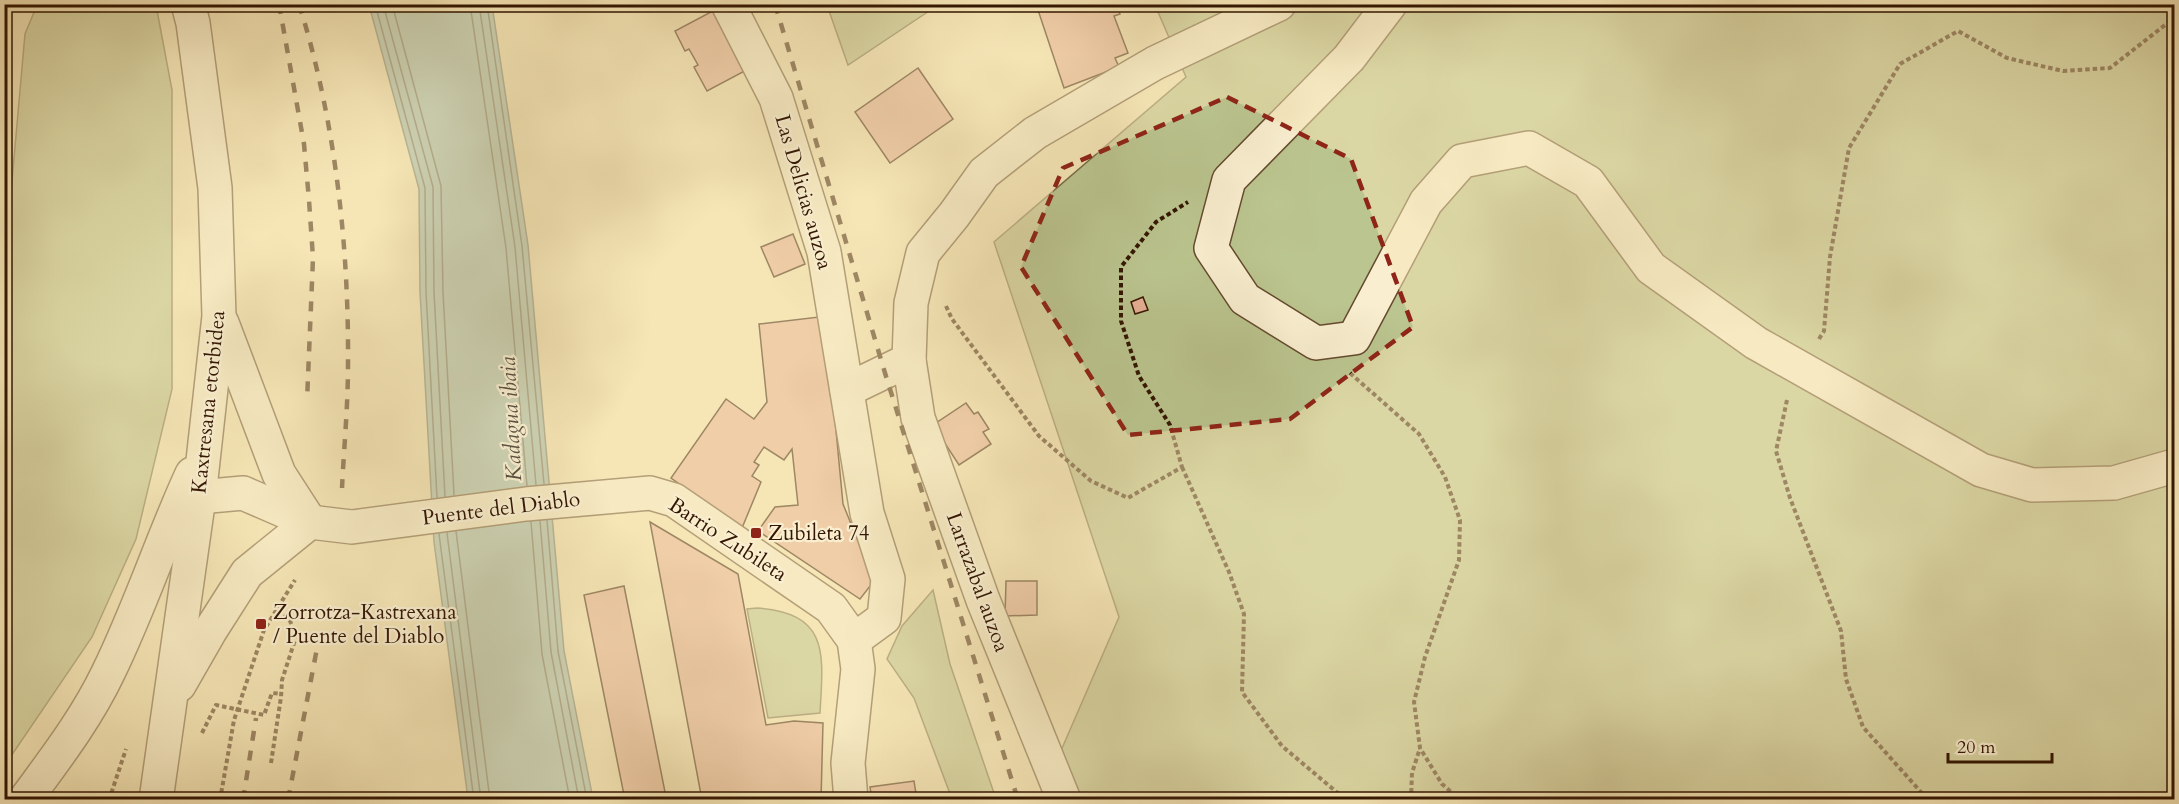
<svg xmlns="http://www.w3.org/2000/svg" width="2179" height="804" font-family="Cardo,serif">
	<rect width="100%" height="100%" fill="#f6e6b6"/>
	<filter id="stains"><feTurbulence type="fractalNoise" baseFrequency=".00333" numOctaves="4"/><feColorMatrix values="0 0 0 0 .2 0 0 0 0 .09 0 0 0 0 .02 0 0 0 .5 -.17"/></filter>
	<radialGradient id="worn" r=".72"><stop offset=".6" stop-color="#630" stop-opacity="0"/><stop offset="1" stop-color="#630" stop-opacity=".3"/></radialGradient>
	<!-- green -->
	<g fill="#bbc58f" stroke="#776e48" stroke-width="1.5">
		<polygon points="37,5 156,5 172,90 172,389 136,539 92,637 5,765 4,271 25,34"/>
		<polygon points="827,5 827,4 938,5 848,65"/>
		<polygon points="1155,5 2174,5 2174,799 1040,799 1119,617 994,242 1186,77"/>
		<polygon points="933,590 950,664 996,799 952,799 914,698 887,659 902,626"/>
		<path d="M757,608C831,613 823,656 820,713L768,718L747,609Z"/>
	</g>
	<!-- water -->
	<polygon fill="#9dbeb4" stroke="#737b6c" stroke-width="1.5" points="369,5 492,5 528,245 564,651 593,799 468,799 434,542 420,292 419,189"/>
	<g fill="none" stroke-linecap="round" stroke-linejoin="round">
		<!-- shore -->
		<g stroke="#686a5a" stroke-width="1.5">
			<polyline points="375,4 425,188 426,292 437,498"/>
			<polyline points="383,4 433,187 434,292 445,497"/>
			<polyline points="392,4 441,186 443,292 454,495"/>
			<polyline points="470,4 506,248 527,486"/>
			<polyline points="479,4 515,247 536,485"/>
			<polyline points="487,4 522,246 544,484"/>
			<polyline points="547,520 558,651 587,800"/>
			<polyline points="540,521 551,652 579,800"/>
			<polyline points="531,522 542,654 570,800"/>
			<polyline points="456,531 490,800"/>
			<polyline points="447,533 481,800"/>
			<polyline points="439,534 474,800"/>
		</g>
	</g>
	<!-- building -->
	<g fill="#e9b198" stroke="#331601" stroke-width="1.5">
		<polygon points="1036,4 1116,4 1120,14 1114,16 1128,53 1115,58 1119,67 1064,88"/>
		<polygon points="724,5 756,65 707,91 694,67 698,65 689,49 685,51 675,31"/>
		<polygon points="918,68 953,119 890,163 855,112"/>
		<polygon points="793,234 805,264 774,277 761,247"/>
		<polygon points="1143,297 1148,310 1135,314 1131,302"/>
		<polygon points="819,317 828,346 843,504 874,581 860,599 758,531 775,507 798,505 792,449 784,460 764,447 754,462 759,465 752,476 761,482 742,528 671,478 726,399 754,419 767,402 759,324"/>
		<polygon points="966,403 974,414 978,412 989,429 983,432 991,444 959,465 933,425"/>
		<polygon points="650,522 738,574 766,725 794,721 823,723 821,800 702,800"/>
		<polygon points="1006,581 1037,581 1037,615 1005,616"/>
		<polygon points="624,586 666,797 652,800 625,800 584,595"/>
		<polygon points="914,781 917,800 872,800 870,787"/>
	</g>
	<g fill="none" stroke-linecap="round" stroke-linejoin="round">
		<!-- minor casing -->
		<g stroke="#644a2e" stroke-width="36">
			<g id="minor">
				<polyline points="728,4 776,98 824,252 867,513 888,579 884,618 854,640"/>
				<polyline points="1390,4 1349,58 1229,180 1211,248 1245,299 1316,343 1354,338 1426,202 1462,161 1529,148 1588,182 1651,268 1756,343 1981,470 2032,485 2114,483 2174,466"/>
				<polyline points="222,323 279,474 310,522"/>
				<polyline points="909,360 918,418 983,600 1064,800"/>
				<polyline points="847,390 909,360 911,303 923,253 954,215 984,173 1035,133 1155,63 1279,4"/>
				<polyline points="199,497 243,493 310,522 352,527 526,504 650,493 674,500 831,608 854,640 858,669 848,763 851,800"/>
				<polyline points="179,685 210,631 247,573 310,522"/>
				<path d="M25,800C55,759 86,719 108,673C140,608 162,539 192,474"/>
				<polyline points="156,800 199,497 219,316 215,188 193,23 188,4"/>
			</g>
		</g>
		<!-- path -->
		<g stroke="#331601" stroke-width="4" stroke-dasharray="4.5 3" stroke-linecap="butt">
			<polyline points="946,306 952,319 1039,436 1091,481 1128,498 1182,467 1170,425 1139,376 1121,321 1121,267 1156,222 1188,202"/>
			<polyline points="1819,339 1824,331 1830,257 1849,148 1900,64 1958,31 2007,58 2063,71 2110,68 2174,18"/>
			<polyline points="1350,373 1419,434 1445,477 1460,520 1459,560 1425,657 1414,702 1420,748 1442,784 1460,800"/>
			<polyline points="1787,400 1776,451 1790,498 1841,631 1846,679 1863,727 1928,800"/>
			<polyline points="1182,467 1229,572 1244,614 1242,692 1282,746 1346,800"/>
			<polyline points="202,733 216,705 264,715 272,693 282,694"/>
			<polyline points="271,763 281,697 282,680 295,640 294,630 290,621 283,615 274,614"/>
			<polyline points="109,800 126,749"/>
			<polyline points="220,800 234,720 264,630 295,580"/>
			<polyline points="1411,800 1412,773 1420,748"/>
		</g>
		<!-- minor -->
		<use href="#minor" stroke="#f9efd0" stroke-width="33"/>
		<!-- rail -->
		<g stroke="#331601" stroke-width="4.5" stroke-dasharray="10 10" stroke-linecap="butt">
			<polyline points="279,4 304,144 309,200 313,258 307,401"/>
			<path d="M299,4C335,119 349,245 348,365C348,406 344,447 342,488"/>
			<polyline points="775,4 885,373 1018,800"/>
			<polyline points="243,800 256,718"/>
			<polyline points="288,800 318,643"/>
		</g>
	</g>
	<!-- marked area -->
	<path d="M0 0H2179V804H0ZM1227,97L1351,159L1413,327L1290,419L1128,435L1021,267L1063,168Z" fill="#f6e6b6" fill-opacity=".55" fill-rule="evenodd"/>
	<path fill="none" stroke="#8f2418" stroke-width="4.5" stroke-dasharray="12 8" stroke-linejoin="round" d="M1227,97L1351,159L1413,327L1290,419L1128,435L1021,267L1063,168Z"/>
	<!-- markers -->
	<g fill="#8f2418" stroke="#f9efd0" stroke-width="2">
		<rect x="750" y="527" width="12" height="12" rx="3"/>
		<rect x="255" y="618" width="12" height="12" rx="3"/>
	</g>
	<g text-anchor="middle" stroke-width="4.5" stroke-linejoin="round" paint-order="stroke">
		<!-- street labels -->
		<g font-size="21" fill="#331601" stroke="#f9efd0">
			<text transform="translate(804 192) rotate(74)" y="7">Las Delicias auzoa</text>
			<text transform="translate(208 402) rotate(-84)" y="7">Kaxtresana etorbidea</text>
			<text transform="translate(501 508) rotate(-7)" y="7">Puente del Diablo</text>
			<text transform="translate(728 539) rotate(33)" y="7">Barrio Zubileta</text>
			<text transform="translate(978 582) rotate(70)" y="7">Larrazabal auzoa</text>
		</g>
		<!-- poi labels -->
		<g font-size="21" fill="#331601" stroke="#f9efd0" text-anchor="start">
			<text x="768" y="540">Zubileta 74</text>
			<text x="273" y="619">Zorrotza-Kastrexana<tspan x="273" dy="24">/ Puente del Diablo</tspan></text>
		</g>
		<!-- water labels -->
		<g font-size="22" font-style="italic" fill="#585140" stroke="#f9efd0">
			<text transform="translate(510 419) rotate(-93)" y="8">Kadagua ibaia</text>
		</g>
	</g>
	<!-- margin -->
	<rect width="2179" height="804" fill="none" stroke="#f6e6b6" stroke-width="24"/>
	<rect x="6" y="6" width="2167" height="792" fill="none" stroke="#331601" stroke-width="3"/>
	<rect x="12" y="12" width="2155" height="780" fill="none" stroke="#331601" stroke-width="1.5"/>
	<!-- scale -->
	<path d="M1948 753v9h104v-9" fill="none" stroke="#331601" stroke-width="3"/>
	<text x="1957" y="753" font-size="18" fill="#331601" stroke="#f9efd0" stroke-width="4.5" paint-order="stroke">20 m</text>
	<rect width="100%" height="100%" filter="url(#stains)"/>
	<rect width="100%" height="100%" fill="url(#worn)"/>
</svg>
